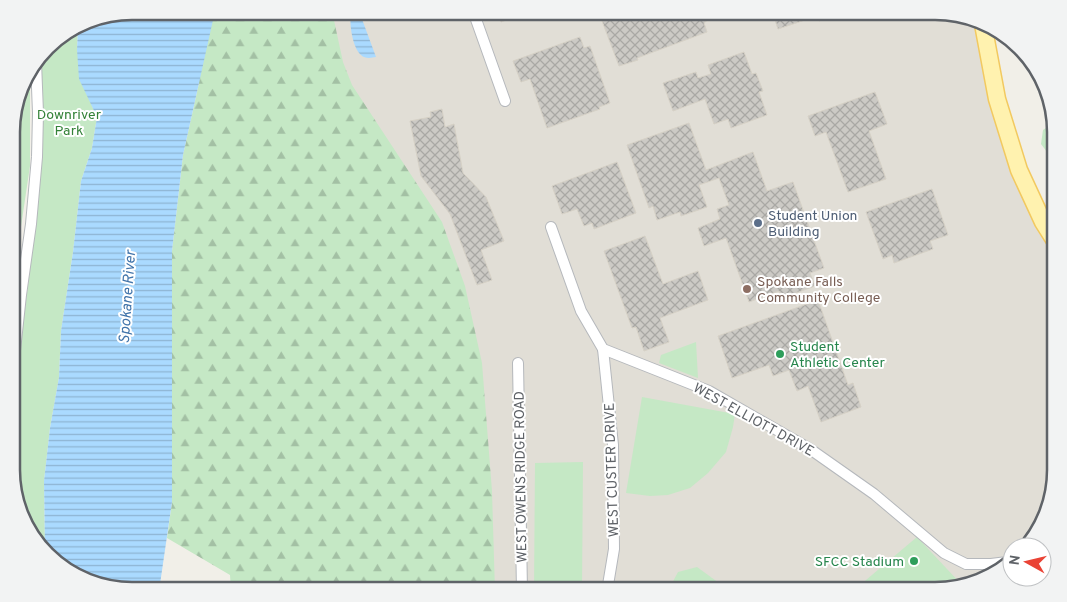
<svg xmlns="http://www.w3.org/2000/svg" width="1067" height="602" font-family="Overpass,sans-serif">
	<defs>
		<pattern id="forest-firs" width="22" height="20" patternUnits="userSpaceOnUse" patternTransform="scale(1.25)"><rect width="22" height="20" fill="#c5e8c5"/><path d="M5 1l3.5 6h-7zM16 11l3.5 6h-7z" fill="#a3c0a4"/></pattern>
		<pattern id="water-rules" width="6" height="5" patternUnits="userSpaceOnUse" patternTransform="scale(1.25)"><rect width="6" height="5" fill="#aadaff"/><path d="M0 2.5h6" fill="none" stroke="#8eb4d2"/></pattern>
		<pattern id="building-cross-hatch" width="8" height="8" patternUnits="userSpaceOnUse" patternTransform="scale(1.25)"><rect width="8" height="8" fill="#cccac5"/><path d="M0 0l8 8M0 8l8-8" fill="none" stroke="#a9a8a4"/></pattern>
	</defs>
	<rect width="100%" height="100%" fill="#f1efe8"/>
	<!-- education -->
	<polygon fill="#e1ded6" points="313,11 935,11 983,24 997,99 1055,241 1056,477 1040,530 1023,547 1012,547 1012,558 995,574 942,591 466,591"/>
	<!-- green -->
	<g fill="#c5e8c5">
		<polygon points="78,26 77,50 90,101 97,117 92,148 81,181 73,252 61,331 59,377 50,428 44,481 45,549 32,537 12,485 12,408 36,224 42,119 40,58 52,42"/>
		<polygon points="30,71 30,166 12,287 12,117 24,79"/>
		<polygon points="696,342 698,378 659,363 661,355"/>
		<polygon points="642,397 735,414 733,427 726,452 708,473 690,488 668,495 650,496 626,493"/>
		<polygon points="583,462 582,591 534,591 535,463"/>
		<polygon points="917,537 962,585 942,591 853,591"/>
		<polygon points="697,567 730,591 668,591 678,572"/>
	</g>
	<!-- forest -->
	<g fill="url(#forest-firs)">
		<polygon points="202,11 332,11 343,62 352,85 442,222 465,286 482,363 492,491 495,591 231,591 230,575 167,538 172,502 172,251 183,155 199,83"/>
		<polygon points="1055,122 1055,153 1050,156 1041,144 1043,130"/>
	</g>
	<!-- water -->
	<g fill="url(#water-rules)">
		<polygon points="132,11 215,11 183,155 172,251 172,502 159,591 132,591 72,575 45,549 44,481 50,428 59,377 61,331 73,252 81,181 92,148 97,117 79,79 77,50 78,26 86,20"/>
		<path d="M351,11H359L376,57C371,58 365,59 361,55C352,47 349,22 351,11Z"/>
	</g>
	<!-- building -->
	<g fill="url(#building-cross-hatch)" stroke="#d6d1c6">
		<polygon points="497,11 528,11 529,12 501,22"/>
		<polygon points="605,11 726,11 722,20 710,18 704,23 707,32 637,58 638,60 619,66 599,13"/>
		<polygon points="772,11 843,11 844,12 819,21 817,16 778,29"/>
		<polygon points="580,37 584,48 590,46 610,103 599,107 600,109 547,128 530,79 521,82 513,61"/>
		<polygon points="744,52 752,74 756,73 763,91 759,92 767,115 731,128 728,119 714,124 705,99 673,111 663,83 696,72 698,78 711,74 708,65"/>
		<polygon points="875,92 887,124 869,131 886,179 848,192 826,132 815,136 808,116"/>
		<polygon points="442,109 445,127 454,124 463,173 486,197 504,241 481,250 492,280 477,285 450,214 421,176 410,121 431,117 430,112"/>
		<polygon points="689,123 706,170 753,152 767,191 793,182 824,268 810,273 815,286 782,298 779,291 749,302 726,238 704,246 698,228 720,219 717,209 729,205 719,178 699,185 707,207 681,216 680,212 657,220 653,206 649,208 627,145"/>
		<polygon points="617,162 636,213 594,229 592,223 584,226 577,209 562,214 552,186"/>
		<polygon points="932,189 948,235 930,241 933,249 894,263 892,255 883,259 866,212"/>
		<polygon points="645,236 663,284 698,271 708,300 660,318 669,342 644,351 636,327 632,328 604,251"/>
		<polygon points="818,300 848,385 853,383 861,407 821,422 808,386 797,391 789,370 773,376 769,365 732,378 718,336"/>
	</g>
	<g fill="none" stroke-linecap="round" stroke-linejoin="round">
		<!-- street casing -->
		<g stroke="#b5b8bc" stroke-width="12">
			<g id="street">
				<polyline points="473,11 505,101"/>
				<polyline points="551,227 581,311 603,349 709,391 810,449 874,494 944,553 966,564 991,564 1007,562"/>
				<polyline points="603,349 613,445 614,549 607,591"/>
				<polyline points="518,363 522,591"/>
				<polyline points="12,378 21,295 31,224 37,157 38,113 36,62"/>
			</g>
		</g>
		<!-- primary casing -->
		<g stroke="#f2c960" stroke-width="19">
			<polyline id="primary" points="983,24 997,99 1019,170 1043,222 1055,241"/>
		</g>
		<!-- street -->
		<use href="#street" stroke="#fff" stroke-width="10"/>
		<!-- primary -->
		<use href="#primary" stroke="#fff2af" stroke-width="16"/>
	</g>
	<!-- markers -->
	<circle fill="#5c6f8a" stroke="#fff" stroke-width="2" cx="758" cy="223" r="5"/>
	<circle fill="#8d6e63" stroke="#fff" stroke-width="2" cx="747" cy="289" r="5"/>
	<g fill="#2e9e5b" stroke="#fff" stroke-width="2">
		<circle cx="780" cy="354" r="5"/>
		<circle cx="914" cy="561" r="5"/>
	</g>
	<g text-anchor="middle" stroke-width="4" stroke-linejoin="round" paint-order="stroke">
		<!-- park labels -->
		<g font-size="14" fill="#348238" stroke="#fff">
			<text x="69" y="119">Downriver<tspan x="69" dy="16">Park</tspan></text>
		</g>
		<!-- service labels -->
		<g font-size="14" fill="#4e5e75" stroke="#fff" text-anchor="start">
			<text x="768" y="220">Student Union<tspan x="768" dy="16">Building</tspan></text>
		</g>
		<!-- education labels -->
		<g font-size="14" fill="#785e54" stroke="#fff" text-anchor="start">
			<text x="757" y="286">Spokane Falls<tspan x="757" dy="16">Community College</tspan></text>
		</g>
		<!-- leisure labels -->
		<g font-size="14" fill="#27864d" stroke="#fff" text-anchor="start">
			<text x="790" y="351">Student<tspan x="790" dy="16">Athletic Center</tspan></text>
			<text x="904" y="566" text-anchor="end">SFCC Stadium</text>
		</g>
		<!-- street labels -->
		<g font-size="14" fill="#5f6368" stroke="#fff">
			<text transform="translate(754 419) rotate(29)" y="5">WEST ELLIOTT DRIVE</text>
			<text transform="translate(611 470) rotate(-92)" y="5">WEST CUSTER DRIVE</text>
			<text transform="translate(520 477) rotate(-91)" y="5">WEST OWENS RIDGE ROAD</text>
		</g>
		<!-- water labels -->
		<g font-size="15" font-style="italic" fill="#4174aa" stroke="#fff">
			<text transform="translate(127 297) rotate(-86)" y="5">Spokane River</text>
		</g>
	</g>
	<!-- crop -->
	<path d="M0 0H1067V602H0ZM132 20H935A112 112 0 0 1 1047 132V470A112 112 0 0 1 935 582H132A112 112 0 0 1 20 470V132A112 112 0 0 1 132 20Z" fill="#f2f3f3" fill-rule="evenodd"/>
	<path fill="none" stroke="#5f6368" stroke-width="2.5" d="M132 20H935A112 112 0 0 1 1047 132V470A112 112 0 0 1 935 582H132A112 112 0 0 1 20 470V132A112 112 0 0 1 132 20Z"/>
	<!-- north arrow -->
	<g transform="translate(1027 562) rotate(278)"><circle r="24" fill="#ffffff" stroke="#bfc1c3"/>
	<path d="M0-4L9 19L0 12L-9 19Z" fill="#ea4335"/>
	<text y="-8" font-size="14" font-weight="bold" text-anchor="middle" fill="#5f6368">N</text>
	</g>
</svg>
